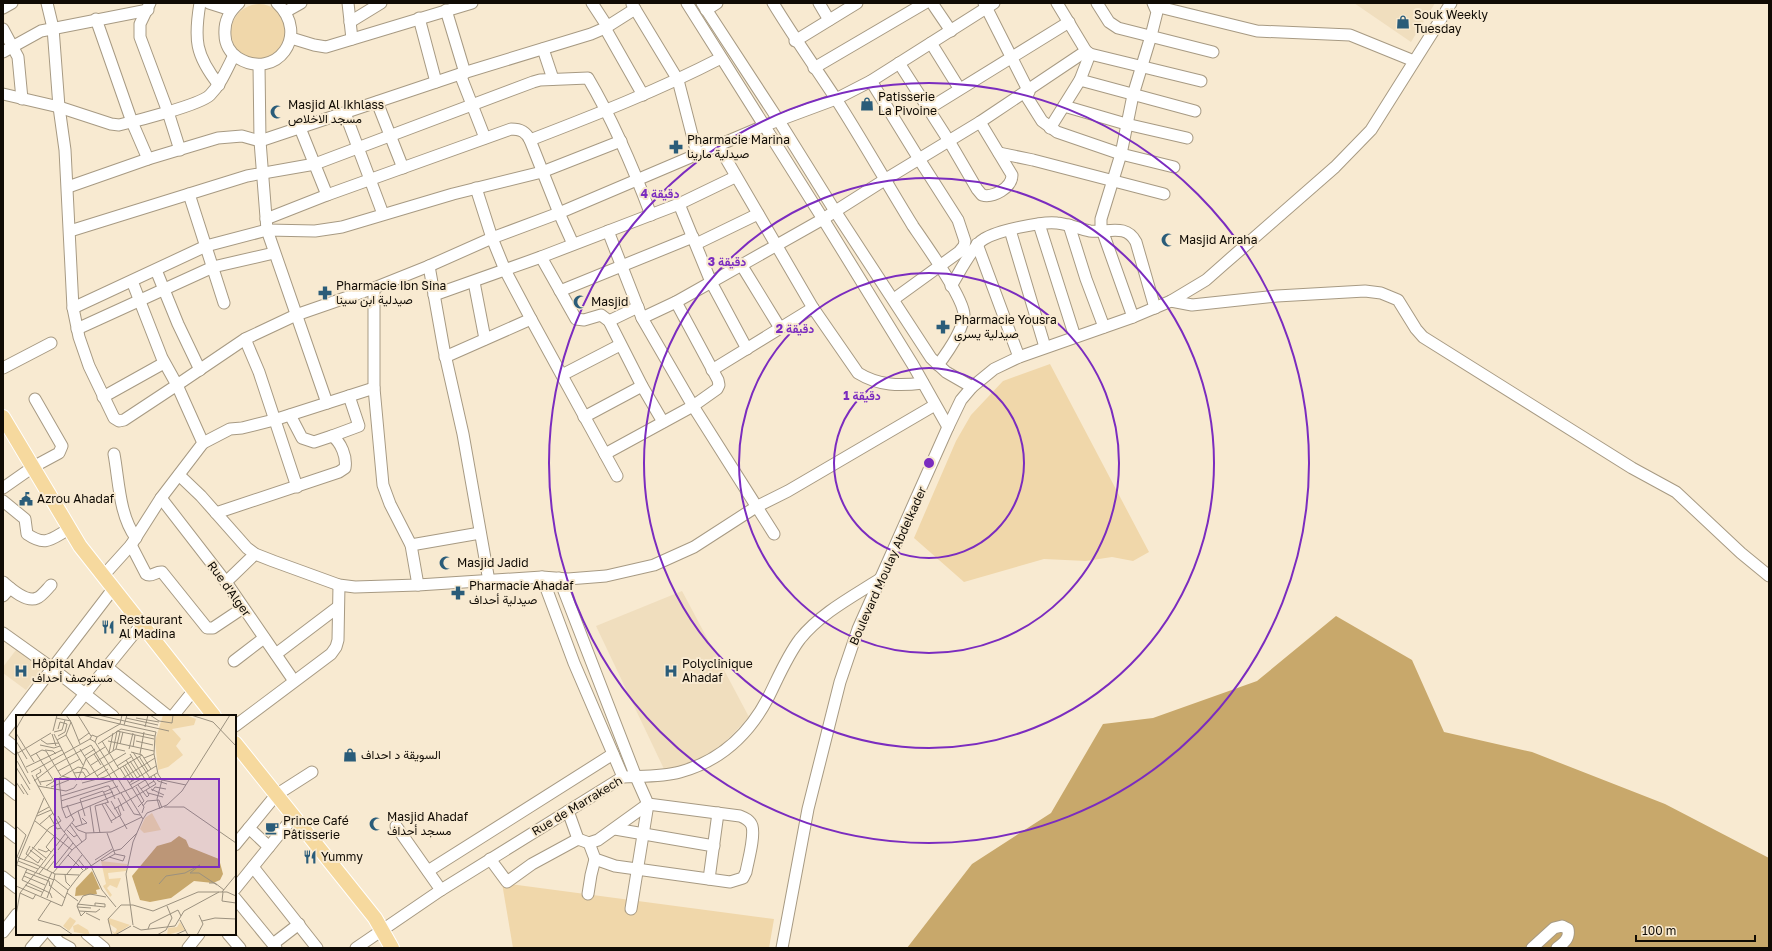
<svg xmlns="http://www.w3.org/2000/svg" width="1772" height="951" font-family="'Golos Text',Vazirmatn,sans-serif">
	<rect width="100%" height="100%" fill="#f8ead1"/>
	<!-- built -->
	<g fill="#f0debe">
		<polygon points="1354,3 1435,3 1411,42"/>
		<polygon points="682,591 749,717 721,746 689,765 664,769 596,626"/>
		<polygon points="16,650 42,668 26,690 3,673 3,667"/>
	</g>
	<!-- green -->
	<g fill="#f0d7aa">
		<circle cx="259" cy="32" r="28"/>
		<polygon points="1050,364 1149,552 1133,561 1112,557 1086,561 1044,559 964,582 914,538 956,441 971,415 1003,381"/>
		<polygon points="502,883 774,919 769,948 513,948"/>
	</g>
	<!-- forest -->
	<polygon fill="#c8a86b" points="1336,616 1412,660 1444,732 1532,752 1665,804 1769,858 1769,948 907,948 972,864 1051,813 1103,724 1153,718 1257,681"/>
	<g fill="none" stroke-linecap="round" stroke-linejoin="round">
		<!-- minor casing -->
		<g stroke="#a79a83" stroke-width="13">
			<g id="minor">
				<polyline points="47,3 53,28 59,107 65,150 73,308 79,337 89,366 114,418 119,421 124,420 177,385 162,358 132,281"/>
				<polyline points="150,3 140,24 140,37 168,112 180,150"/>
				<path d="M200,3C194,39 195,55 219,85"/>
				<polyline points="209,3 231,10"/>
				<path d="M239,3C229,12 224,21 225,35C225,44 230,53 238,58C276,81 311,35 277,3"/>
				<polyline points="348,3 352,39"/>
				<polyline points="592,3 607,26"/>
				<polyline points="687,3 823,219 913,365 948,427"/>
				<polyline points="702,3 779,121 835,211 931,358 946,372 972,387"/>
				<path d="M773,3C793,36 815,67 836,99C863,141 887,184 913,226C924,242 964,298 964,315C963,331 947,353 938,365"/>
				<polyline points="819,3 829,20"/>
				<polyline points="932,3 951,31"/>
				<polyline points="984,3 1029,92"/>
				<polyline points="1097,3 1109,22 1118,28 1213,52"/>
				<polyline points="632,4 678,80 697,154"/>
				<polyline points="1155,6 1257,31 1350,35 1414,61"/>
				<polyline points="3,8 12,3"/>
				<polyline points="446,10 465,73"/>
				<polyline points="706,10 717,3"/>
				<polyline points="285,12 301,3"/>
				<polyline points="419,18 436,82"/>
				<polyline points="96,19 132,122 148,159"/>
				<polyline points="350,22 381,3"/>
				<polyline points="605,28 643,95"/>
				<polyline points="3,29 18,57 22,99"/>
				<polyline points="291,38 314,45 326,47 472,3"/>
				<polyline points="795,41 857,3"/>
				<polyline points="931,43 959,88"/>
				<polyline points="543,49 553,79"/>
				<polyline points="1086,51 1090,54 1201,81"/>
				<polyline points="3,52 41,31 148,10"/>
				<path d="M899,63L949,141L977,189L982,195C993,198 1012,188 1012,175L980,122"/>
				<polyline points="259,65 260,141 267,230 327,403"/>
				<polyline points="814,68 925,3"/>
				<polyline points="460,74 485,138"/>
				<polyline points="1080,80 1090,54"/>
				<polyline points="871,81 919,159 958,220 965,241 964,246 959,252 894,299"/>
				<path d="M3,94L59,107L111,124L119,125C136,121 200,105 210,95C221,84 227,69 234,55"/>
				<polyline points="1025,94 1042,121 1057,132 1121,154 1174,167"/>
				<polyline points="377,102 403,168"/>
				<polyline points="1064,106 1126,124 1187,138"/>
				<polyline points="928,109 1069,22"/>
				<polyline points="345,113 383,214"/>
				<polyline points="300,128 327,195"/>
				<polyline points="1050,128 1080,80 1195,111"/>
				<path d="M530,140C595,115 659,90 721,58"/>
				<path d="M718,145L813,308L858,373C879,386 900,386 923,383"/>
				<polyline points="999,153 1033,160 1164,194"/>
				<polyline points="68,187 148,159 218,138 242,136 260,141 460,74 591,34 605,28 635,9"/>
				<polyline points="476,188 492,238 505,270 531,319 617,476"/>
				<polyline points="189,194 224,303"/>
				<polyline points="679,204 711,282 747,349"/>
				<path d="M266,219L327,195L511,129C521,129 526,132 530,140L559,213L573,244"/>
				<polyline points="1039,224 1075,337"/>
				<polyline points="1069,225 1086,279 1104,327"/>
				<polyline points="1010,230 1045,347"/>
				<path d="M70,231L247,176L315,164L533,82L540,80L588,78C614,122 633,167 651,215"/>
				<polyline points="608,231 642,318 693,406 774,534"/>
				<polyline points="696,244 758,214"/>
				<polyline points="977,244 1019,357"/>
				<polyline points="541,257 576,319 584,320 601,315 609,321 642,386 663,422"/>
				<polyline points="429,266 444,350 463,434 489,581"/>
				<polyline points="742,266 780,328"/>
				<polyline points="156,270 178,324 200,370"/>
				<polyline points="474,282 485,339"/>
				<path d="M951,286C958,275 973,245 984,239C996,231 1042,221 1057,223C1068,224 1079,229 1090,231C1108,233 1126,223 1136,242L1155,308"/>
				<polyline points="374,288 374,388 383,485 390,504 411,545 418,585"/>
				<polyline points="560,291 693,237"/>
				<polyline points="434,295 541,257 679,204 735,177"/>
				<polyline points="1171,301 1192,305 1277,296 1365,291 1381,293 1398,300 1416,329 1423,337 1632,468 1676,492 1741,553 1769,576"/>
				<polyline points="73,308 206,246 267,230 315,231 342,227 453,194 542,172 621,141"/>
				<polyline points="1133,317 1101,227 1101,219 1121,154 1133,95 1151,36 1157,12 1153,3"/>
				<polyline points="642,318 676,302 823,219 886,179 980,122 1086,51 1057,3"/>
				<polyline points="609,321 638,307"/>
				<polyline points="77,329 213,267 274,253"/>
				<polyline points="245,339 259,372 297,487"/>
				<polyline points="445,357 531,319"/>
				<polyline points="3,368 51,343"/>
				<polyline points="712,370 813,308"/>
				<polyline points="562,375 620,345"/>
				<polyline points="103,397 164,363"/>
				<polyline points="584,417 642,386"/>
				<polyline points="332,436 359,426 349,396"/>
				<polyline points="203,443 230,429 242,428 274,420 374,388"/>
				<path d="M114,454C119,481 119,515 136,538"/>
				<polyline points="605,454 693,406 717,389 719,385 718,380 676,302"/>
				<polyline points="179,475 201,496 247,548 255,554 273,561 339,585 355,587 418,585 542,577 568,579 606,576 654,565 694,547 756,507 788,491 935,405"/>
				<polyline points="3,488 33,467 59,453 62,446 35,399"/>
				<polyline points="161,498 226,582 294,681"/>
				<path d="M3,501L25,519L27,534C46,547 51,539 69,529"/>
				<path d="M216,513L339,472L345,468C347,457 341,442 332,436L314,442L302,438L290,415"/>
				<path d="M131,545L146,574C151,578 156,571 162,572L207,628H213L243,608"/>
				<polyline points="411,545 480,533"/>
				<polyline points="103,576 131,545 161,498 203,443 177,385 245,339 296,315 374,288 429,266 492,238 559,213 766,125 836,99 871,81 994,3"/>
				<polyline points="542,577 574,663 623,777"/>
				<path d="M559,578L636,777L648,804L740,816C745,818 750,820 752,826C755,837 748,861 746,872L743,878L730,882L615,866L595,859L589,843"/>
				<path d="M3,582C10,588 26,603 37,598C42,596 47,589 51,585"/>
				<polyline points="226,582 255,554"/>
				<polyline points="3,596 10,588"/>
				<polyline points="3,633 52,668 113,716"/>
				<polyline points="276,654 338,607"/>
				<polyline points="234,661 264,638"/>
				<polyline points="107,667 168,716"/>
				<polyline points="67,716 141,625"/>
				<polyline points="173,716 194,690"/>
				<polyline points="235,726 331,654 336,647 338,640 339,585"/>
				<polyline points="3,733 113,589"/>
				<polyline points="3,738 17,749"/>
				<polyline points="3,784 17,795"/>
				<polyline points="568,811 578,839"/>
				<polyline points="396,826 441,890"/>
				<polyline points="3,827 17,838"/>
				<polyline points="615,829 714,846"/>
				<polyline points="235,845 249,828"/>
				<polyline points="269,847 249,828 276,795 312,772"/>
				<polyline points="490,859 507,882 532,864 578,839 589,843 598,840 648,804"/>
				<polyline points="253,867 317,948"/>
				<polyline points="428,871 613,754"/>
				<polyline points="3,877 17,888"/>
				<polyline points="709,879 718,813"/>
				<polyline points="235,889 294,816"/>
				<polyline points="588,894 591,875 595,859"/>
				<polyline points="235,898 276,948"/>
				<polyline points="631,909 648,804"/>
				<polyline points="3,932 17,914"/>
				<polyline points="52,934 59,942 70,948"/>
				<polyline points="87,934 104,948"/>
				<polyline points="228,934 240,948"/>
				<polyline points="273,944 299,924"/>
				<polyline points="31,948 43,934"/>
				<polyline points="188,948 199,934"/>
				<path d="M356,948L441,890L623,777C642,776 662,777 680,772C720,761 749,734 768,698C778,678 787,656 800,639C821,613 852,597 880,579"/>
				<polyline points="782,948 808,809 840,682 858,629 948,427 961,400 972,387 994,369 1019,357 1133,317 1171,301 1206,280 1223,265 1335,167 1371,130 1451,3"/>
				<path d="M1532,948L1554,928L1562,926L1568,929C1570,938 1564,943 1557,948"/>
			</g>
		</g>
		<!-- major casing -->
		<g stroke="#fff" stroke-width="16">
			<g id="major">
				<polyline points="3,417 80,546 214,716"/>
				<polyline points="235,743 375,918 392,948"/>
			</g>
		</g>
		<!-- minor -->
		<use href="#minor" stroke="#fff" stroke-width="11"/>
		<!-- major -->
		<use href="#major" stroke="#f6d99e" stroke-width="14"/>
	</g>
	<!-- distance rings -->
	<g fill="none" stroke="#7b2cbf" stroke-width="2">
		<circle cx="929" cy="463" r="95"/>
		<circle cx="929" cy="463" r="190"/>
		<circle cx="929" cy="463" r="285"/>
		<circle cx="929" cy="463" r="380"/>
	</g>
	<!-- icons -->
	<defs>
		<g id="shop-bare" transform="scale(1.08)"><path d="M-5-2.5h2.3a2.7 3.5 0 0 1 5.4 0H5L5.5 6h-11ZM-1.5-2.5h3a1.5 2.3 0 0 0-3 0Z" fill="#2a5c79" stroke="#f8ead1" stroke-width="2.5" paint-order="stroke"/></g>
		<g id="mosque-bare" transform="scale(1.08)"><path d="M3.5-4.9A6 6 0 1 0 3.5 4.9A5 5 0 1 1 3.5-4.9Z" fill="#2a5c79" stroke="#f8ead1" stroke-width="2.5" paint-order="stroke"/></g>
		<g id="pharmacy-bare" transform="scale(1.08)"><path d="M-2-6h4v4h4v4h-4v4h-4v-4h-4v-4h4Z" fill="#2a5c79" stroke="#f8ead1" stroke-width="2.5" paint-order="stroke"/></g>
		<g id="civic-bare" transform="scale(1.08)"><path d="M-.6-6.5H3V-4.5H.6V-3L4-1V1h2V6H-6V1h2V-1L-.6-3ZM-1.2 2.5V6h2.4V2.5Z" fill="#2a5c79" stroke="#f8ead1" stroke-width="2.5" paint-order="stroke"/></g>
		<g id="restaurant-bare" transform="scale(1.08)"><path d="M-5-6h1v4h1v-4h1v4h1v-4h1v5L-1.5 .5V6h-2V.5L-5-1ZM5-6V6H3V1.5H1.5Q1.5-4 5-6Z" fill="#2a5c79" stroke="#f8ead1" stroke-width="2.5" paint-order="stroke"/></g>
		<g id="hospital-bare" transform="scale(1.08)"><path d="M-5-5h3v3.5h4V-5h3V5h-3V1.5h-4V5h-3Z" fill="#2a5c79" stroke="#f8ead1" stroke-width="2.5" paint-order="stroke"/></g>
		<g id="cafe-bare" transform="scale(1.08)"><path d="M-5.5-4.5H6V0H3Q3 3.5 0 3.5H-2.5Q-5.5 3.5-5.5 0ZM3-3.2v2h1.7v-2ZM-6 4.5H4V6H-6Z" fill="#2a5c79" stroke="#f8ead1" stroke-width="2.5" paint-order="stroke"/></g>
	</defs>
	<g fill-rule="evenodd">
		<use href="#shop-bare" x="1403" y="22"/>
		<use href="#shop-bare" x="867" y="104"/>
		<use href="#mosque-bare" x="277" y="112"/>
		<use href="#pharmacy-bare" x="676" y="147"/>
		<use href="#mosque-bare" x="1168" y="240"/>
		<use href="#pharmacy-bare" x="325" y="293"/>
		<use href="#mosque-bare" x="580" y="302"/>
		<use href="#pharmacy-bare" x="943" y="327"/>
		<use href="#civic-bare" x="26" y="499"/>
		<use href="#mosque-bare" x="446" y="563"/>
		<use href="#pharmacy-bare" x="458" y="593"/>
		<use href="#restaurant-bare" x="108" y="627"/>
		<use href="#hospital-bare" x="21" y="671"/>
		<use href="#hospital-bare" x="671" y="671"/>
		<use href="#shop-bare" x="350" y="755"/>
		<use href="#mosque-bare" x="376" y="824"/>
		<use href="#cafe-bare" x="272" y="828"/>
		<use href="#restaurant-bare" x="310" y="857"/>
	</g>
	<g text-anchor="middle" stroke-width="4" stroke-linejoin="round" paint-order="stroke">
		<!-- poi labels -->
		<g font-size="12" fill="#100b04" stroke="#f8ead1" text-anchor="start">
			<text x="1414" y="19">Souk Weekly<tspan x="1414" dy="14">Tuesday</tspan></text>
			<text x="878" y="101">Patisserie<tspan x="878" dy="14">La Pivoine</tspan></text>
			<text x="288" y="109">Masjid Al Ikhlass<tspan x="288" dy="14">مسجد الاخلاص</tspan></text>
			<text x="687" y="144">Pharmacie Marina<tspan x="687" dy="14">صيدلية مارينا</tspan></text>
			<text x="1179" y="244">Masjid Arraha</text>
			<text x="336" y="290">Pharmacie Ibn Sina<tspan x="336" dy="14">صيدلية ابن سينا</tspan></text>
			<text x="591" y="306">Masjid</text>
			<text x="954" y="324">Pharmacie Yousra<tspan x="954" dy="14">صيدلية يسرى</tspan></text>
			<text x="37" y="503">Azrou Ahadaf</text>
			<text x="457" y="567">Masjid Jadid</text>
			<text x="469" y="590">Pharmacie Ahadaf<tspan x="469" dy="14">صيدلية أحداف</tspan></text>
			<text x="119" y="624">Restaurant<tspan x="119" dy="14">Al Madina</tspan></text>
			<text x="32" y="668">Hôpital Ahdav<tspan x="32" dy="14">مستوصف أحداف</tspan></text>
			<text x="682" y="668">Polyclinique<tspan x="682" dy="14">Ahadaf</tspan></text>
			<text x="361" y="759">السويقة د احداف</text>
			<text x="387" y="821">Masjid Ahadaf<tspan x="387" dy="14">مسجد أحداف</tspan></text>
			<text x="283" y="825">Prince Café<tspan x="283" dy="14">Pâtisserie</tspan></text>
			<text x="321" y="861">Yummy</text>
		</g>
		<!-- street labels -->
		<g font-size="12" fill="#100b04" stroke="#f8ead1">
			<text transform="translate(888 566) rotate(-66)" y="4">Boulevard Moulay Abdelkader</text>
			<text transform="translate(229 589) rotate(54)" y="4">Rue d'Alger</text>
			<text transform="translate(577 806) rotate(-31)" y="4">Rue de Marrakech</text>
		</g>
	</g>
	<!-- overview -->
	<g transform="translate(16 715)">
		<rect width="220" height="220" fill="#f8ead1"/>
		<path d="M147,0H170L180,4L178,10L156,14L165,24L160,31L167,40L152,52L142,55L139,26ZM136,98L145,115L128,118L124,114L129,103ZM85,146L111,149L110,156L92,158L93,164L105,163L101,173L94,170L91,173L96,180L94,182L87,171L90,169ZM54,202L60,206L53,216L47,211ZM93,203L114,210L99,220L95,215L99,218L101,214L92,208ZM164,207L169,215L151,220L152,213L161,212ZM62,209L72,215L74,220L58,217L57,211Z" fill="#f0d7aa"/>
		<path d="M163,121L170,125L173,132L203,144L207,159L204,165L197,168L178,166L155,183L134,187L124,185L116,161L141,131L155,127ZM76,156L84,174L80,175L81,179L59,181L60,173Z" fill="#c8a86b"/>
		<path fill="none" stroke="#9b917f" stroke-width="1" d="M50,0L55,7L64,29M62,0L75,21M66,0L108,10M82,0L153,16M111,0L108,10L140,17L139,21M134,0L143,6L156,8L157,0M175,0L197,7L220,31M40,3L55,6M110,3L142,10M120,3L143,7M129,12L132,0M0,14L8,0M42,14L44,7L51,9L49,17L42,21M37,16L41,0M101,16L138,24M38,17L46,15L49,5M0,18L18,47M36,19L40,31M38,19L61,64M50,20L55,7M81,22L104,9L106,0M25,25L31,29L43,28M41,25L50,20L67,50M0,26L11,44M62,26L73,18M86,26L103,54M92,26L138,36M120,26L137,30M79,27L127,104M82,29L105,14L139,21L138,39L128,43M104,29L107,17M24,30L38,33L44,31M117,32L119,20M64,34L83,64M100,34L104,17M113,34L117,18M0,35L12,58M29,35L37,36L40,39M97,36L101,16M115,37L126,40L135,54M117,37L134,63M2,38L35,18M20,38L38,66M93,38L97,18M78,39L85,50M114,39L134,73M124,39L128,17M138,39L142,59L146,65L141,84L144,94M15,41L26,35L30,36L45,61M68,41L79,34M123,41L132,56M110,45L121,63M1,46L14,69M114,46L124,61M75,50L100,34L109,36M109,50L118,64M101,51L115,42M107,51L116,66M0,52L14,75M10,52L46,35M104,53L128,92L126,98M24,54L25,57L20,60L25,70M42,56L64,44M15,57L74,24L76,20L81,22L79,27L74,24M58,58L67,57L70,62M16,60L45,113L74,149L86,175L100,192M138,60L142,66L151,69M46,61L60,65M81,61L92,54M43,63L46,93L50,103L55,100L51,90M62,64L70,44L89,32M65,65L110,38M104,65L139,43M146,65L170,70M18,66L39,50L75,30L104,78M0,67L8,79M24,67L36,65M66,68L89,62L126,40M113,68L140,51M5,69L12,80M114,70L125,64M122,70L131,82L133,80L130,75M22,71L50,76L58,73L61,69M30,71L62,52L70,54L74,60M35,72L53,65M120,72L128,86L122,92M125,74L138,66M135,74L148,80M136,76L139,72L150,74M88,77L102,71M105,78L118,99L124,100M132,78L147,82M45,81L98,65M102,83L108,96M64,84L87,76L92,87M64,84L69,101M45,86L91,71H93L99,84M95,86L111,114M89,88L100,103M86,89L96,108M74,91L78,118M79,91L93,87M79,91L84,118M127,91L131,86L143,85L146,93M148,92H168L220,128M46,93L97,77M98,94L140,69L135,62M62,96L66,109M22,98L33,92M33,100L41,114L45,113M21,101L35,95M19,106L56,135M95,106L105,100L102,92M56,108L62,115L70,118L95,117L126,102M23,110L37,98M54,110L66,127M0,111L10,120L1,142M59,112L71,108L66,103M51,115L58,122L61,120M48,117L58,105L55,100L62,96L116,73L141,58M91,118L99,139L109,141L107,146L93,142M14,131L10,139L22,148L25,143M16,132L30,143M22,134L30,137L33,135M14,135L27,145M42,135L52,122M35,137L30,132L40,119M52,140L67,155M0,141L3,143L28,83M62,144L70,154M84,144L86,146L99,139M8,145L33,113L45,106L42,101M79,145L96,134M2,146L22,154M1,150L38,165M0,152L3,143L17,148L39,159L38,164L52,175L46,191L0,171M38,152L57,128M11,154L6,165L34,178L36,183M31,155L39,145M9,157L33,166L34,171M37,158L57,134L70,124V118M23,159L40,137M39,159L63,160M49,159L50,167L54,171M51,159L66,140M8,161L29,170M193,168H199L208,175M143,169L150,161L169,158L184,150L174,158H183L201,170M9,170L26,177M33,170L49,183M52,175L66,157L97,136L105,134L121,118M206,177L220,160M207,177L206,186L220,188M51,178L62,186M20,179L17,184L4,178L49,119M25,181L36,157M31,183L38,164M35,186L22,205L44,211L57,220M61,189L89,192V189M79,191V188L89,189M61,192L75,193M63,196L80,197L84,194M70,196L65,201L61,191L67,181L74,179L90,182M70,198L84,205M0,200L4,178M164,205L172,220M186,206L199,203L220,204M117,210L110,159L117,127L127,104L131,98L151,90L166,76L214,0M117,211L125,215L159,211L168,196L203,177M132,214L134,209L162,195L165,201M96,220L92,204L105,190H117L137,196L182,177H211L220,181M99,220L115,211M141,220L150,215L156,203L151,191M159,220L170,215M181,220L187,209L183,200"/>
		<path fill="#7b2cbf" fill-opacity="0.15" stroke="#7b2cbf" stroke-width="2" d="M39,64H203V152H39Z"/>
		<rect width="220" height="220" fill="none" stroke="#100b04" stroke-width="2"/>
	</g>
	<circle cx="929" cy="463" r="6" fill="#7b2cbf" stroke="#f8ead1" stroke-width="2"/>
	<g font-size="12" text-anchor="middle" font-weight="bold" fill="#7b2cbf" stroke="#f8ead1" stroke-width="4" stroke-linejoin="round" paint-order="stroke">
		<text x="660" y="198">4 دقيقة</text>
		<text x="727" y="266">3 دقيقة</text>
		<text x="795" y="333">2 دقيقة</text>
		<text x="862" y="400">1 دقيقة</text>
	</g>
	<!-- border -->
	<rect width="1772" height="951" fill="none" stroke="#100b04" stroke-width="8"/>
	<!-- scale -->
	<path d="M1636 935v6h119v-6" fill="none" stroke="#100b04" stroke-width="2"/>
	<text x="1642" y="935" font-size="12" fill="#100b04" stroke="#f8ead1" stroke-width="3" paint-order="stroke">100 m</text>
</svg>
